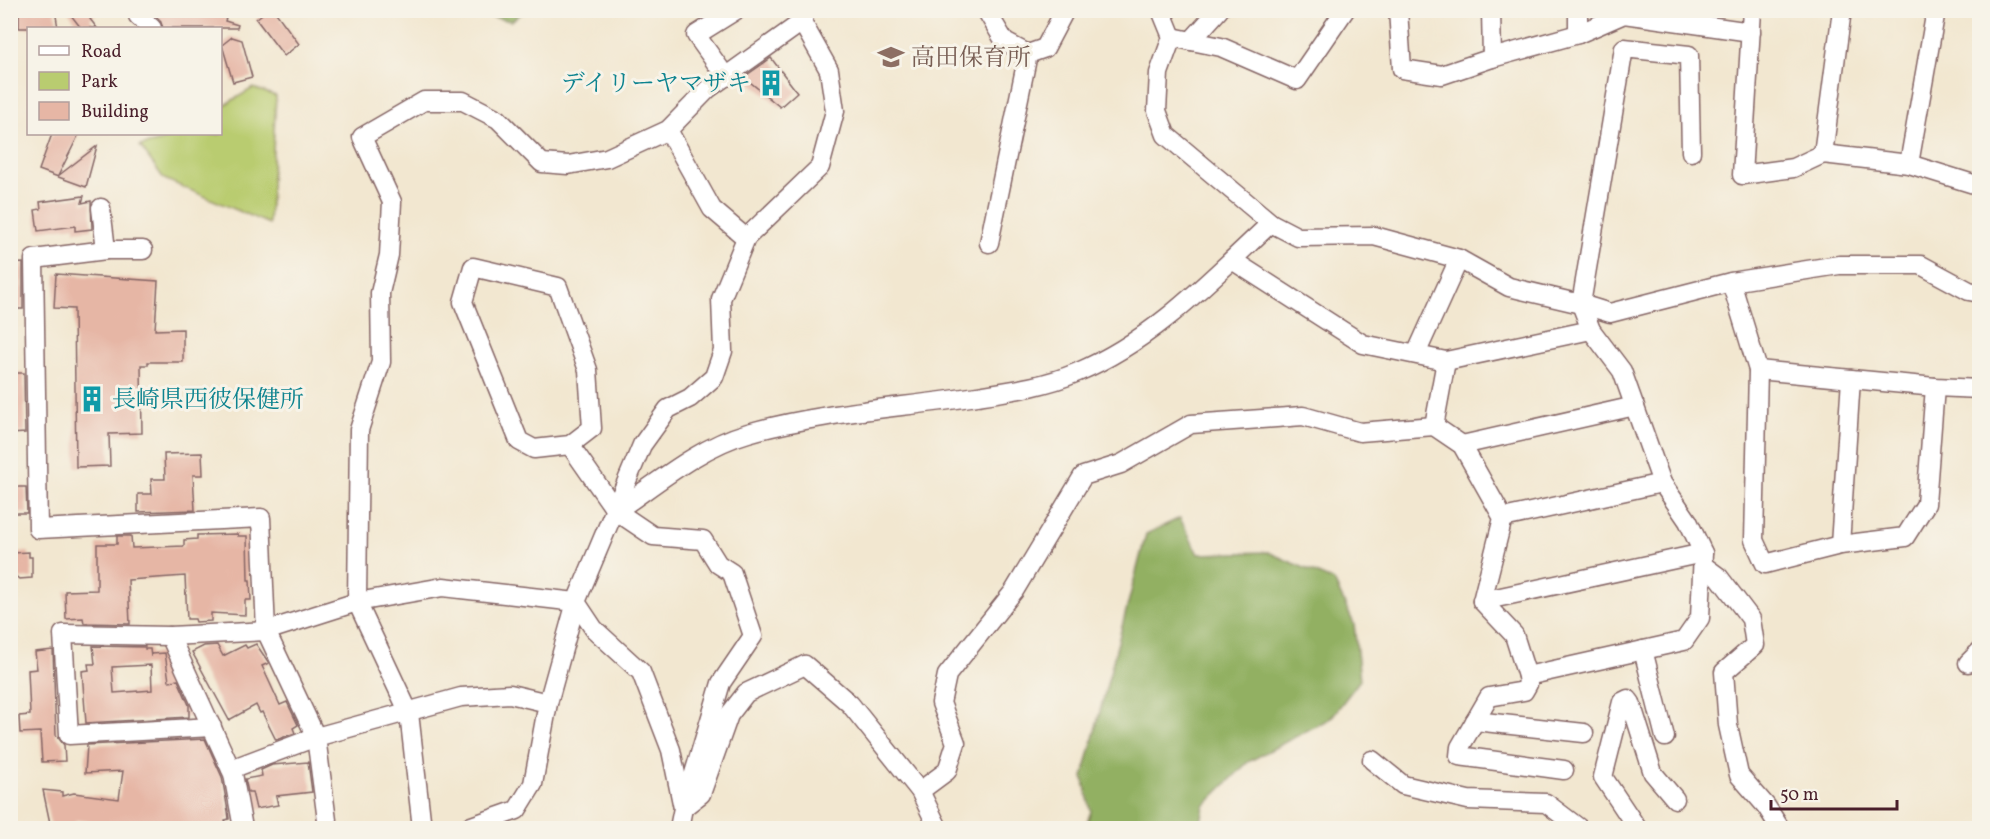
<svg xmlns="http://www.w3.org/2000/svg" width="1990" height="839" font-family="Vollkorn,'Noto Serif JP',serif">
	<rect width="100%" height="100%" fill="#f7f3e8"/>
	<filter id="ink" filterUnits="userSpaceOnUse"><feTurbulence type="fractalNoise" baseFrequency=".0167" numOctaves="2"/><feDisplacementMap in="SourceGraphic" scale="12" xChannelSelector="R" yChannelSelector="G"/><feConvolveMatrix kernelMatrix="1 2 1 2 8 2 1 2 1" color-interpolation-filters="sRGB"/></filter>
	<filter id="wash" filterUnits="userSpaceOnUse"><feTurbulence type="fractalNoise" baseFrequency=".008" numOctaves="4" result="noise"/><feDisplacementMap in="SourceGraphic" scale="24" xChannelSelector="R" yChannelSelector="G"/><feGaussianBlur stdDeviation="1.35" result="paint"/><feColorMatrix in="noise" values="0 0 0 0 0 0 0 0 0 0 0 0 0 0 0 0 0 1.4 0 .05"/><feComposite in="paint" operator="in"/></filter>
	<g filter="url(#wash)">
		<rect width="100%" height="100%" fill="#f2e7d0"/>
		<!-- green -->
		<polygon fill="#b9cc70" stroke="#82764e" stroke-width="1.5" points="253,88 276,96 269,224 164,179 140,146 162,141 175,134 220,134 221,107"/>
		<!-- forest -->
		<g fill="#92b062" stroke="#6e6846" stroke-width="1.5">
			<polygon points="463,11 525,11 511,21"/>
			<polygon points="1180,518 1198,554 1268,552 1334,581 1354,624 1360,680 1331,718 1248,762 1204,806 1200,828 1085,828 1091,811 1083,777 1146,534"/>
		</g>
		<g id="blocks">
			<!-- building -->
			<g fill="#e6b6a5" fill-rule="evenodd">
				<polygon points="19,10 55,10 58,28 19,28"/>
				<polygon points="67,10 100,10 90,19 97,28 81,28"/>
				<polygon points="149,10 189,10 207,16 209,10 228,10 225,21 238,25 237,28 163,28 160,20"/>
				<polygon points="267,10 274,10 299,44 284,56 256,19"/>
				<polygon points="232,37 242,40 252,77 233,82 222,45"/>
				<polygon points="771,58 797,92 780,107 744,77"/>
				<polygon points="52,134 79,134 58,176 97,146 86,187 39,170"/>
				<polygon points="84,196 82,203 91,201 92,229 75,231 75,226 38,231 35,210 41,209 40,202"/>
				<polygon points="23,263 23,309 10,309 10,264"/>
				<polygon points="56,274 158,281 155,330 183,329 183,362 148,362 148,365 141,365 142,433 109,434 110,466 76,467 74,309 54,308"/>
				<polygon points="10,373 24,373 25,433 10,434"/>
				<polygon points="202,453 203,475 193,475 195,510 138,512 138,494 152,494 151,479 165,479 164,454"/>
				<polygon points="12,487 26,487 27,513 10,513"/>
				<polygon points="238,534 238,536 247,536 248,580 250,580 251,600 245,600 245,615 211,613 211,621 196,622 195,619 187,619 185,576 128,580 130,624 84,623 83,618 66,619 65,591 97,590 97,544 117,544 117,536 131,536 132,548 184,546 184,540 197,539 197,535"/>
				<polygon points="29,552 29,557 32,557 32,578 19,579 12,573 12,553"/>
				<polygon points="256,644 269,663 262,666 280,705 287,702 298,725 293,728 295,733 276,740 262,712 260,713 256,705 229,720 192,652 204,646 217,645 223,656 245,645 247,648"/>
				<path d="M93,646L145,647V649H150L151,657V654L165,653L169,681L178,680L189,705V717L86,723L82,671L89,670L88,664H95ZM151,665L152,690L114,693L112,667Z"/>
				<polygon points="53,650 56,735 64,745 65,761 42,762 40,732 20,733 19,716 30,715 28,670 37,669 35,652"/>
				<polygon points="205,739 222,777 228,811 229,819 225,820 227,828 118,828 118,825 75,820 77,828 51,828 43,790 62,792 62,796 74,793 119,799 123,771 85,773 87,745"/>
				<polygon points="308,762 312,792 276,796 278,805 256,809 252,792 248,792 245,779 262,776 261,770 272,765"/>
			</g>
		</g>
	</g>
	<g filter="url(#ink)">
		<use href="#blocks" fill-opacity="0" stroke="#856565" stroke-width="1.5"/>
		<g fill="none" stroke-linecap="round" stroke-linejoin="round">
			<!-- minor casing -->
			<g stroke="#856565" stroke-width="21">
				<g id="minor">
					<polyline points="137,10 138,16 152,28"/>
					<polyline points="986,10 1005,42 1028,54"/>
					<polyline points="1161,10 1172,37 1159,73 1157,111 1166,135 1271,223 1298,237 1374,236 1459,259 1509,287 1581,304 1610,313 1731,282 1839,265 1921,265 1969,291 1980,293"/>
					<polyline points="1398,10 1402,69 1442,75 1492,58 1578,34 1624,14 1751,32"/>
					<polyline points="1491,10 1492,58"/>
					<polyline points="1752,10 1742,175 1793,168 1823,154 1909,164 1980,186"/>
					<polyline points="1578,34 1578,10"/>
					<polyline points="1172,37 1221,47 1297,80 1345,10"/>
					<polyline points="1191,41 1219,10"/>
					<polyline points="1028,54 1045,48 1065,10"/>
					<polyline points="726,77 696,35 736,10"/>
					<polyline points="668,130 712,209 746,238"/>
					<polyline points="1823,154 1842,10"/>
					<polyline points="1909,164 1936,10"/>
					<polyline points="101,208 106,250"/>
					<polyline points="989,243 1028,54"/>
					<polyline points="143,250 106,250 34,259 38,529 261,518 266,631 316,737 328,828"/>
					<polyline points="1232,260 1363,344 1446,361 1591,330"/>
					<polyline points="1731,282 1758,370 1754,540 1765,564 1840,545 1905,537 1926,504 1935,387"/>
					<polyline points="1416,354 1459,259"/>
					<polyline points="1446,361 1434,426 1462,445 1503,518 1482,601 1514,635 1527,676 1684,641 1700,618 1703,553 1688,521 1662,483 1622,371 1591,330 1581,304 1624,48 1689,55 1691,152"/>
					<polyline points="1758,370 1935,387 1980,389"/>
					<polyline points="570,445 534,449 519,441 463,302 473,267 558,287 588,370 592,428 570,445 616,511 653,536 703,540 718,564 732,573 753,636 721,683 684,807"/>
					<polyline points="1462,445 1635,406"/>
					<path d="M616,511C657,483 699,447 748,433C822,412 901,408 977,396C1010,391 1046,386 1078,372C1154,340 1211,279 1271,223"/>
					<polyline points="1503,518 1662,483"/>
					<polyline points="1840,545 1851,379"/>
					<polyline points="1704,566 1719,577 1751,619 1755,645 1724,672 1728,725 1739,775 1766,806 1780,828"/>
					<polyline points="1482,601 1703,553"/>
					<polyline points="170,636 233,774 243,828"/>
					<polyline points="1643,650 1665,737"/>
					<polyline points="1968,663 1980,651"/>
					<polyline points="1527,676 1528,684 1524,691 1489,697 1460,747 1459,756 1564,770"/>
					<polyline points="1475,721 1584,733"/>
					<polyline points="212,727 69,735 63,634 170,636 266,631 357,602 443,587 576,602 594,629 641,672 671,750 683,808 679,828"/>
					<polyline points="1372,760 1403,785 1468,800 1546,803 1579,828"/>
					<polyline points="231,769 316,737 461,697 510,694 548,703"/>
					<polyline points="920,791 947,771 956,743 941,703 947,675 1014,591 1083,476 1121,464 1191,424 1303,416 1360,432 1434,426"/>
					<polyline points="683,808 701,794 729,715 746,693 805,665 850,704 920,791 938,828"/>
					<polyline points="422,828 409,713 357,602 359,430 381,362 380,293 389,255 392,202 362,137 424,101 463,101 498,119 542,163 568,165 607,158 668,130 708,89 802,22 806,10"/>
					<polyline points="466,828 517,810 533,784 548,703 576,602 642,445 668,409 690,398 714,377 723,351 721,299 746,238 820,167 835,111 829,70 802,22"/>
					<polyline points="1637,828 1603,777 1622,702 1628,699 1631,703 1653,773 1675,799"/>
				</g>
			</g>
			<!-- minor -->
			<use href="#minor" stroke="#fff" stroke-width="18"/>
		</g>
	</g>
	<!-- icons -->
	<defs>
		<g id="school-bare" transform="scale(2.07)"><path d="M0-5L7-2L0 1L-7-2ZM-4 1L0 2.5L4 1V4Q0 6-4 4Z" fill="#8d6e63" stroke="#f7f3e8" stroke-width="2.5" paint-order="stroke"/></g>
		<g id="building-bare" transform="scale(2.07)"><path d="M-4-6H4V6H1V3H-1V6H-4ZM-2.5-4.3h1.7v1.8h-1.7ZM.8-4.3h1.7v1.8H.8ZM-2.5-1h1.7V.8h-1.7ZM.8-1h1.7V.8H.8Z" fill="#0f9aa8" stroke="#f7f3e8" stroke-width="2.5" paint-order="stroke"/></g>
	</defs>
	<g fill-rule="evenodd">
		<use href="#school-bare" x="891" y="57"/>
		<use href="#building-bare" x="771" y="83"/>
		<use href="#building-bare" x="92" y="399"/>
	</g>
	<g text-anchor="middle" stroke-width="6" stroke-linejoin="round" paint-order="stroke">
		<!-- education labels -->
		<g font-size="24" fill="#785e54" stroke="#f7f3e8" text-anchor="start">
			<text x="911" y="65">高田保育所</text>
		</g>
		<!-- culture labels -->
		<g font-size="24" fill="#0d838f" stroke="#f7f3e8" text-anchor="end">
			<text x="751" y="91">デイリーヤマザキ</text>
			<text x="112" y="407" text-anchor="start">長崎県西彼保健所</text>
		</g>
	</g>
	<!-- margin -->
	<rect width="1990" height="839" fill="none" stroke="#f7f3e8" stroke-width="36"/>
	<!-- legend -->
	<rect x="27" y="27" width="195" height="108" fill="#f7f3e8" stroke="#b29e9c" stroke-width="1.5"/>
	<rect x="39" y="46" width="30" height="9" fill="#ffffff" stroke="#b29e9c" stroke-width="1.5"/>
	<text x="81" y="57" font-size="18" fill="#4a1f2b">Road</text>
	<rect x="39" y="72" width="30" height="18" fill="#b9cc70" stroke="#b29e9c" stroke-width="1.5"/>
	<text x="81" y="87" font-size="18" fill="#4a1f2b">Park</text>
	<rect x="39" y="102" width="30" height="18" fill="#e6b6a5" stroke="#b29e9c" stroke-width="1.5"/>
	<text x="81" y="117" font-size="18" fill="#4a1f2b">Building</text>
	<!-- scale -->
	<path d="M1771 800v9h126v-9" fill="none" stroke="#4a1f2b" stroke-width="3"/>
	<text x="1780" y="800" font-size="18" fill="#4a1f2b" stroke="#f7f3e8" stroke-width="4.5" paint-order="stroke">50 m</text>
</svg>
